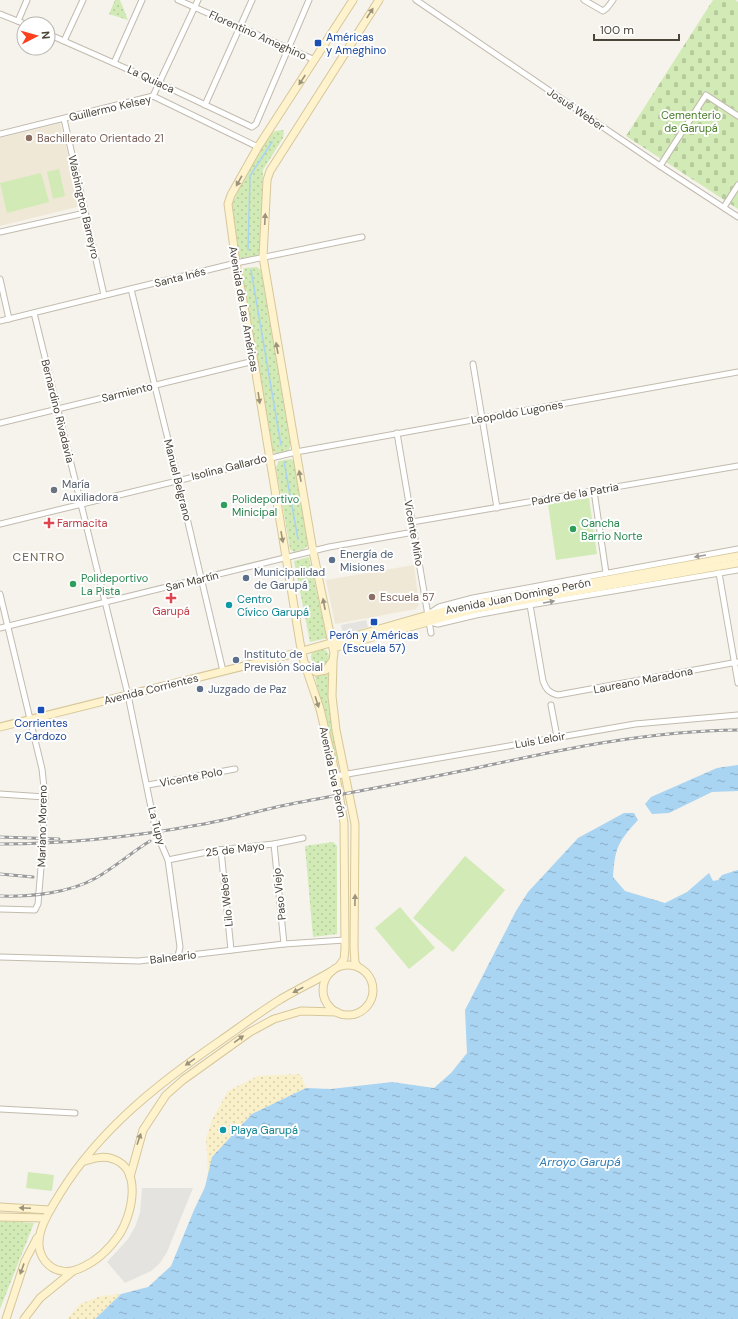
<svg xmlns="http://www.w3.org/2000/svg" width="738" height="1319" font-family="'DM Sans',sans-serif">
	<defs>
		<pattern id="grass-dots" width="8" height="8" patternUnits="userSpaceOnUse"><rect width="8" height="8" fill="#d2eab5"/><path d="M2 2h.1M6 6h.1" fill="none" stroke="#b6ca9c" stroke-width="1.8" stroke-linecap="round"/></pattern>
		<pattern id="sand-dots" width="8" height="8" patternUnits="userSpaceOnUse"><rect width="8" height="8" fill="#f9efc9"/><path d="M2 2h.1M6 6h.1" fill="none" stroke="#d7cead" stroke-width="1.8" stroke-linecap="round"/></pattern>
		<pattern id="cemetery-stones" width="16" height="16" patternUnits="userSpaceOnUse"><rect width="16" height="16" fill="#d2eab5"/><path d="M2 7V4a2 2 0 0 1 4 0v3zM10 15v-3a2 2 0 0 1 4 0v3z" fill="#b6ca9c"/></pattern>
		<pattern id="water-ripples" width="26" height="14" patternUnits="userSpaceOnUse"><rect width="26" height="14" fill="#a9d4f2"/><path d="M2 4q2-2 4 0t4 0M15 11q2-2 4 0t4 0" fill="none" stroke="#8caec5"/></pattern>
	</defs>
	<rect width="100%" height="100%" fill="#f6f3ec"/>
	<!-- education -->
	<g fill="#efe8d6">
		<polygon points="60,123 81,206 0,226 0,138"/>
		<polygon points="414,565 419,604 416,609 335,624 326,580"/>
	</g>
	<!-- grass -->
	<g fill="url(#grass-dots)">
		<polygon points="115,0 120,0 128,20 109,14"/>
		<polygon points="284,130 283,138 263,170 260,252 257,257 242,259 239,256 232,206 241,183 267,137 275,131"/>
		<polygon points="257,267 261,270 291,445 288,452 277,455 272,450 242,276 244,268"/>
		<polygon points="291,459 295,462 308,545 304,549 294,552 290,549 276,467 279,461"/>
		<polygon points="309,557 327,638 310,642 294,561"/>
		<circle cx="320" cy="657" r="9"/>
		<polygon points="329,671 339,759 337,761 335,760 314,673"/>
		<polygon points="333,842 337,846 337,934 313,937 305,846"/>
		<polygon points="0,1221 34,1223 0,1309"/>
	</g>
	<!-- sand -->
	<g fill="url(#sand-dots)">
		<polygon points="300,1074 306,1088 252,1114 212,1157 208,1175 206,1139 212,1120 228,1091 258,1076"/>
		<polygon points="121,1294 95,1319 67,1319 80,1304 101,1296"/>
	</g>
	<!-- cemetery -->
	<polygon fill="url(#cemetery-stones)" points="713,0 735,0 738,2 738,209 626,136"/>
	<!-- garden -->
	<g fill="#d2eab5">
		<polygon points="59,169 65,196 53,199 47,172"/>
		<polygon points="41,173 49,202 7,213 0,183"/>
		<polygon points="589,498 597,554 556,560 548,504"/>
		<polygon points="465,856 505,890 453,952 413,918"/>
		<polygon points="400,907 435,948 409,969 375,928"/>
		<polygon points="28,1172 54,1175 52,1191 26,1188"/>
	</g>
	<!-- parking -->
	<g fill="#e5e3e0">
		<polygon points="366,620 368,627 343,634 341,625"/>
		<polygon points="142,1188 193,1188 167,1252 160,1263 151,1271 125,1283 107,1262 128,1239 135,1227 140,1213"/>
	</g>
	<!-- water -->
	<g fill="url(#water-ripples)">
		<polygon points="738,765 738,791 712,792 669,813 652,814 645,804 651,797 717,768"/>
		<path d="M624,813H634L638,820C618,842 615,847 613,877L625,891L665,903L687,892L709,873L713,881L718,880L722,875L738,870V1319H95L121,1294L148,1287L171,1266L194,1210L205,1187L212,1157L252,1114L306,1088L331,1089L392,1082L434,1088L451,1073L467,1053L465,1010L516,911L528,892L578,838Z"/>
	</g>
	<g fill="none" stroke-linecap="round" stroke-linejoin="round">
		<!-- stream -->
		<g stroke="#a9d4f2" stroke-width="1.5">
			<polyline points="248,250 250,176 272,142"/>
			<polyline points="251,270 281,445"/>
			<polyline points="284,462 298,539"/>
		</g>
		<!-- minor casing -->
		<g stroke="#c2bbae" stroke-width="7">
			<g id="minor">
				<polyline points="178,0 315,60"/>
				<polyline points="416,0 660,166 738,217"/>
				<polyline points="584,0 603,11 607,8 613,0"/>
				<polyline points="0,14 25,24"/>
				<polyline points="18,21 27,0"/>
				<polyline points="48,34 159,83 252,127 256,124 309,0"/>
				<polyline points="64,41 83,0"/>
				<polyline points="114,63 142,0"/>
				<polyline points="153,96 198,0"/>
				<polyline points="205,105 252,0"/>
				<polyline points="64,119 104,295"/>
				<polyline points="0,134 153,96 258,147"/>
				<polyline points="660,166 706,95 738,116"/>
				<polyline points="724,207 738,185"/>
				<polyline points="0,232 85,213"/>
				<polyline points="0,279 9,319"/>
				<polyline points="131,289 178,480 223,671"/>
				<polyline points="34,313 128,695 156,832 168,860 180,947 178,956"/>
				<polyline points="0,321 236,263 362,237"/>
				<polyline points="473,364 497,508"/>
				<polyline points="0,423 254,361"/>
				<polyline points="397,433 431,633"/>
				<polyline points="594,491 606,573"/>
				<polyline points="412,522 738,466"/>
				<polyline points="0,524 296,452 738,372"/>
				<polyline points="719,573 738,683"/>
				<polyline points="0,594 42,769 45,797 42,855 38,904 35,910 0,909"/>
				<path d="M530,605L543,681C546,689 549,693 558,695L738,662"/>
				<polyline points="430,613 439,607 473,598 738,549"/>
				<polyline points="430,622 438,624 476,615 530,605 738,570"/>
				<polyline points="0,628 329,547 414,532"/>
				<polyline points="551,705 557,737"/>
				<polyline points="336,776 635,724 738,715"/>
				<polyline points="148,785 235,769"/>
				<polyline points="0,794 45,797"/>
				<polyline points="274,844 284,944"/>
				<polyline points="221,850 231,950"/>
				<polyline points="168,860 217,850 274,844 303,838"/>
				<polyline points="0,957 139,961 284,944 345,940"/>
				<polyline points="0,1109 75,1113"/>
			</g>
		</g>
		<!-- secondary casing -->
		<g stroke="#d6c79b" stroke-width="9">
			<g id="secondary">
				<polyline points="333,648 475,609 738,563"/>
				<polyline points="333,662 332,696 336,730 355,824 354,948 355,963 358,967"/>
				<polyline points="306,665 316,672 326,670 333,660 334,653 313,551 263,257 267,180 270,171 379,0"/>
				<polyline points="0,727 292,654 428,615 474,604 738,556"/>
				<circle cx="348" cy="990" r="25"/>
				<polyline points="339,966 344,959 345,949 344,823 336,776 320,709 304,662 300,643 254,361 236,263 228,204 231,195 258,147 353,0"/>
				<path d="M82,1162C91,1159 103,1155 113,1159C143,1169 132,1215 119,1235C110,1248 98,1260 83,1267C77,1270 70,1273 62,1271C48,1269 38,1256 39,1241C40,1224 52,1207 61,1192C101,1128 159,1083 220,1041C240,1027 260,1012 281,999C298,989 315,981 332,971"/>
				<polyline points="130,1177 143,1130 166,1095 183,1080 250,1032 274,1019 301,1011 337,1012"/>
				<polyline points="0,1207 50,1210"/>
				<polyline points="0,1217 46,1218"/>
				<polyline points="6,1319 25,1261 37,1238"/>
				<polyline points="24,1319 40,1298 72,1272"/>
			</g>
		</g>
		<!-- minor -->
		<use href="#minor" stroke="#fff" stroke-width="5"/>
		<!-- secondary -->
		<use href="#secondary" stroke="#fff3cd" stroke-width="7"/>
		<!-- rail casing -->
		<g stroke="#9a9a9a" stroke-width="3">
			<g id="rail">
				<polyline points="0,837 59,839"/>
				<path d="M0,844C67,844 132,837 198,825C228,820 257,811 286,805C348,793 409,782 471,769C560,750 646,731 738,730"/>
				<polyline points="0,874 33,877"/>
				<path d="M0,896C31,897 69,893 96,878C115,867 132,852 150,841"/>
			</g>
		</g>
		<!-- rail -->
		<use href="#rail" stroke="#fff" stroke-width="1.5" stroke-dasharray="4.5" stroke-linecap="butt"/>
	</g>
	<!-- one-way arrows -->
	<defs><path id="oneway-solid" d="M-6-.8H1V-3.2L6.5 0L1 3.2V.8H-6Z"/></defs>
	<g fill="#9c937c">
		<use href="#oneway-solid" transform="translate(370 13) rotate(-57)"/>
		<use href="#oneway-solid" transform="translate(302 80) rotate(123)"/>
		<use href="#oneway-solid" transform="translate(239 181) rotate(119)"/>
		<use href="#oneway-solid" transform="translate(265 219) rotate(-87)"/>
		<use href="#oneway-solid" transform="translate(277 348) rotate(-100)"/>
		<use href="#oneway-solid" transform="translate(259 398) rotate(81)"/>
		<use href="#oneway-solid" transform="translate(300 476) rotate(-100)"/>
		<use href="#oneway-solid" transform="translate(282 537) rotate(80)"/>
		<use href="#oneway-solid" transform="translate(324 604) rotate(-101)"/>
		<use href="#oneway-solid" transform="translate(317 702) rotate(72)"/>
		<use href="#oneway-solid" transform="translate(355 900) rotate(-89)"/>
		<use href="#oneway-solid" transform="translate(298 990) rotate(153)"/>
		<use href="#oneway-solid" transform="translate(239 1039) rotate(-36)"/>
		<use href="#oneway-solid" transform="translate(190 1062) rotate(145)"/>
		<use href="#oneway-solid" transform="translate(139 1139) rotate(-71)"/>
		<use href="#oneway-solid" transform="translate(25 1208) rotate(-178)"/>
		<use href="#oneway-solid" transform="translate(22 1269) rotate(110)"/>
	</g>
	<g fill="#9c9892">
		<use href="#oneway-solid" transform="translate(700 556) rotate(170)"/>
		<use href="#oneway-solid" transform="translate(549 602) rotate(-10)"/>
	</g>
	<!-- markers -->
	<g fill="#1a4fb4" stroke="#fff" stroke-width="1.5">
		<rect x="314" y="39" width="8" height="8" rx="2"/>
		<rect x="370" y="618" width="8" height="8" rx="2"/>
		<rect x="37" y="706" width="8" height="8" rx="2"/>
	</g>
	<g fill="#8d6e63" stroke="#fff" stroke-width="1.5">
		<circle cx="29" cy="138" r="4"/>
		<circle cx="372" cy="597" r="4"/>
	</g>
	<circle fill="#6b7280" stroke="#fff" stroke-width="1.5" cx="54" cy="490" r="4"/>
	<g fill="#2e9e5b" stroke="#fff" stroke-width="1.5">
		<circle cx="224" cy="505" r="4"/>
		<circle cx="573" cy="529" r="4"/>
		<circle cx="73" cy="584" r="4"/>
	</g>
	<g fill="#e0444e" stroke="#fff" stroke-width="1.5">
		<path d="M47 517h4v4h4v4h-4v4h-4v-4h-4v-4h4z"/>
		<path d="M169 592h4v4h4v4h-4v4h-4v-4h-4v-4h4z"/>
	</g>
	<g fill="#5c6f8a" stroke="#fff" stroke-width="1.5">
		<circle cx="332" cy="560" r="4"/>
		<circle cx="246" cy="578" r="4"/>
		<circle cx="236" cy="660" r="4"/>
		<circle cx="200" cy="689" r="4"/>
	</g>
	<g fill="#0f9aa8" stroke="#fff" stroke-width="1.5">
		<circle cx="229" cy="605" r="4"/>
		<circle cx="223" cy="1130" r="4"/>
	</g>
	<g text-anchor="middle" stroke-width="4" stroke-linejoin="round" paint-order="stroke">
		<!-- street labels -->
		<g font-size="11" fill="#4b4439" stroke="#fff">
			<text transform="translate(258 35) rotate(24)" y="4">Florentino Ameghino</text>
			<text transform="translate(151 79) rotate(25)" y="4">La Quiaca</text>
			<text transform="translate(110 108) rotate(-13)" y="4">Guillermo Kelsey</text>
			<text transform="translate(576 109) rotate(34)" y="4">Josué Weber</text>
			<text transform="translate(84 207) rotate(77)" y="4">Washington Barreyro</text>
			<text transform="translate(180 277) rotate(-14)" y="4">Santa Inés</text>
			<text transform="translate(244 309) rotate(80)" y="4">Avenida de Las Américas</text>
			<text transform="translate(127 392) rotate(-14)" y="4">Sarmiento</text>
			<text transform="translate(58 411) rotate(76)" y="4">Bernardino Rivadavia</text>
			<text transform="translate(517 412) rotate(-10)" y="4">Leopoldo Lugones</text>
			<text transform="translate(229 467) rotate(-14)" y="4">Isolina Gallardo</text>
			<text transform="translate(178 480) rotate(76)" y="4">Manuel Belgrano</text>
			<text transform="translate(575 494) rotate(-10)" y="4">Padre de la Patria</text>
			<text transform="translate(414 533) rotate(80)" y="4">Vicente Miño</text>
			<text transform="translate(192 581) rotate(-14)" y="4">San Martín</text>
			<text transform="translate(518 596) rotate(-11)" y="4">Avenida Juan Domingo Perón</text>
			<text transform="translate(643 680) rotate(-11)" y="4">Laureano Maradona</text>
			<text transform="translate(151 689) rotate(-14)" y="4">Avenida Corrientes</text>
			<text transform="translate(540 740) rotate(-10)" y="4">Luis Leloir</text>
			<text transform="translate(333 772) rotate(78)" y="4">Avenida Eva Perón</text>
			<text transform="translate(191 777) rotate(-11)" y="4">Vicente Polo</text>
			<text transform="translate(42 826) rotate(-89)" y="4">Mariano Moreno</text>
			<text transform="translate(157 826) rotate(75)" y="4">La Tupy</text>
			<text transform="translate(235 849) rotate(-7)" y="4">25 de Mayo</text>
			<text transform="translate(279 894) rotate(-96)" y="4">Paso Viejo</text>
			<text transform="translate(226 900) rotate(-96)" y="4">Lilo Weber</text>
			<text transform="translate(173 957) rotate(-7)" y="4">Balneario</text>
		</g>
		<!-- transit labels -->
		<g font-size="11" fill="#164399" stroke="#fff">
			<text x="326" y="41" text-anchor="start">Américas<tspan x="326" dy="13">y Ameghino</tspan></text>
			<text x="374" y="639">Perón y Américas<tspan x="374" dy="13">(Escuela 57)</tspan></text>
			<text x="41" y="727">Corrientes<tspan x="41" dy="13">y Cardozo</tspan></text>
		</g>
		<!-- park labels -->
		<g font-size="11" fill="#4a7f2a" stroke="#fff">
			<text x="691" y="119">Cementerio<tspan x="691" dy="13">de Garupá</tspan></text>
		</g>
		<!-- education labels -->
		<g font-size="11" fill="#785e54" stroke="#fff" text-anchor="start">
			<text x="37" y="142">Bachillerato Orientado 21</text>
			<text x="380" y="601">Escuela 57</text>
		</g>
		<!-- worship labels -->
		<g font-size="11" fill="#5b616d" stroke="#fff" text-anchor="start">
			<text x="62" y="488">María<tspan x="62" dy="13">Auxiliadora</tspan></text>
		</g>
		<!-- leisure labels -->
		<g font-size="11" fill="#27864d" stroke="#fff" text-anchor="start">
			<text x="232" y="503">Polideportivo<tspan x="232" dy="13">Minicipal</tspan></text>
			<text x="581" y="527">Cancha<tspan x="581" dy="13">Barrio Norte</tspan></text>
			<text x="81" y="582">Polideportivo<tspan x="81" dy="13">La Pista</tspan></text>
		</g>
		<!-- health labels -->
		<g font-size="11" fill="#be3a42" stroke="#fff" text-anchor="start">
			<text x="57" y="527">Farmacita</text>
			<text x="171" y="615" text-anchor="middle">Garupá</text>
		</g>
		<!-- service labels -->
		<g font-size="11" fill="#4e5e75" stroke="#fff" text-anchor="start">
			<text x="340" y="558">Energía de<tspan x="340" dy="13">Misiones</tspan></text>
			<text x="254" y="576">Municipalidad<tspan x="254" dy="13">de Garupá</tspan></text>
			<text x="244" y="658">Instituto de<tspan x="244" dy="13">Previsión Social</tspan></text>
			<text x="208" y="693">Juzgado de Paz</text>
		</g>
		<!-- culture labels -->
		<g font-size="11" fill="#0d838f" stroke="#fff" text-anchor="start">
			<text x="237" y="603">Centro<tspan x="237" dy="13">Cívico Garupá</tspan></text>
			<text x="231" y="1134">Playa Garupá</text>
		</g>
		<!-- neighbourhood labels -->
		<g font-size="12" letter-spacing="1" fill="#6e6250" stroke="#fff">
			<text x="39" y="561">CENTRO</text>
		</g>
		<!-- water labels -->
		<g font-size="12" font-style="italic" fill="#2e7ab2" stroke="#fff">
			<text x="580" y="1166">Arroyo Garupá</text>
		</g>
	</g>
	<!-- north arrow -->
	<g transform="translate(36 36) rotate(84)"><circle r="19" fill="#ffffff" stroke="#b7b4b0"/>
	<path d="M0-3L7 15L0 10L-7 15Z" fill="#fc3f1d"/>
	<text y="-6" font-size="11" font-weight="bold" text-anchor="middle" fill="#4b4439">N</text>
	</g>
	<!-- scale -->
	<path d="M594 34v6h85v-6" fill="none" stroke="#4b4439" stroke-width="2"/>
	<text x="600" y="34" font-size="12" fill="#4b4439" stroke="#ffffff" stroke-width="3" paint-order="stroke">100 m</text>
</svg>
